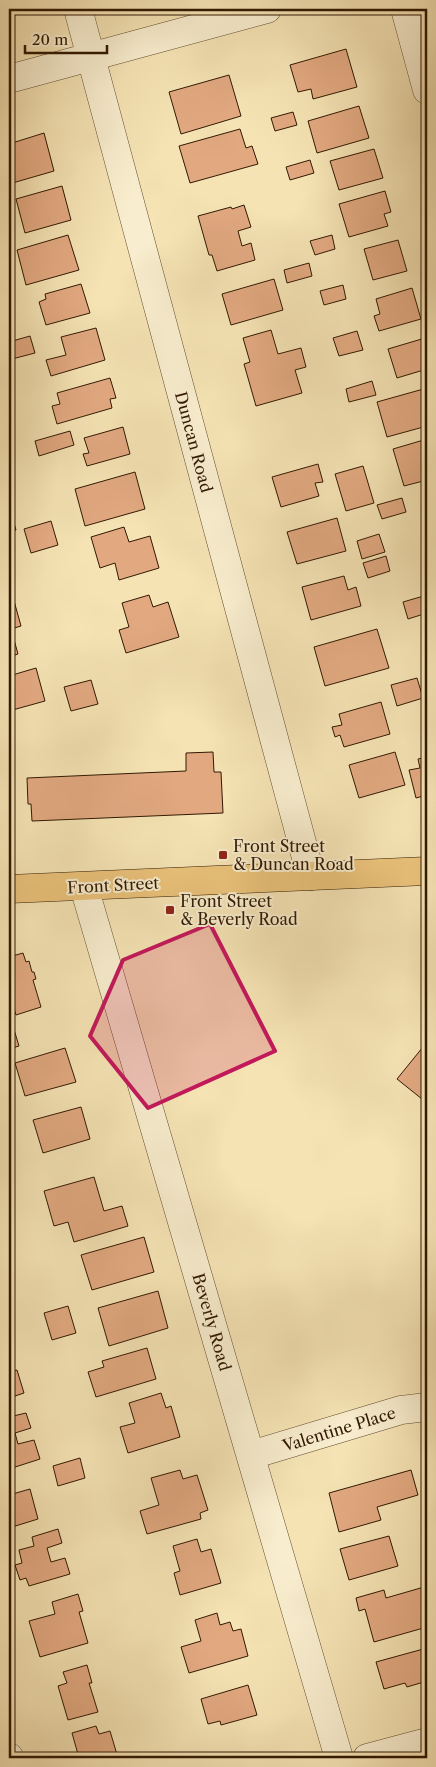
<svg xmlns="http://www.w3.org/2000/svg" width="436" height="1767" font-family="'Libre Caslon Text',serif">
	<rect width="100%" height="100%" fill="#f5e3b4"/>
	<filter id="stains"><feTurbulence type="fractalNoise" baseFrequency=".004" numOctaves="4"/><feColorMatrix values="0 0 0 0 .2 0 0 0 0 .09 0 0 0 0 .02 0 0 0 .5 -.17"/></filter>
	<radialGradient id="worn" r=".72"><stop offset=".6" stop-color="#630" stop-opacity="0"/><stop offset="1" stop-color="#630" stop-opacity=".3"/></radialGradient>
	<!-- building -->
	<g fill="#e2a981" stroke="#311902">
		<polygon points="346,49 357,87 313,99 311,89 298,92 290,65"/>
		<polygon points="229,75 241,116 181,134 169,92"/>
		<polygon points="359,106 369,138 317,153 308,121"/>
		<polygon points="293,112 297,125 275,131 271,118"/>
		<polygon points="240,129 246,148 252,146 258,164 190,183 179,146"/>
		<polygon points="44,133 54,171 9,184 9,144"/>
		<polygon points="374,149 383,178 339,190 330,161"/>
		<polygon points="310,160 314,173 290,180 286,167"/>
		<polygon points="62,186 71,220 25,233 16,199"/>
		<polygon points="385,191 391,212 384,214 388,226 349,237 339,204"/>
		<polygon points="244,205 251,227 238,231 242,246 251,243 255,260 217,271 212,255 209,255 198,216 231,207 232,209"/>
		<polygon points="68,235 79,270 26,285 17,250"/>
		<polygon points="332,235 335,249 315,255 310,241"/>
		<polygon points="398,240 407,271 373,280 364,249"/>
		<polygon points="309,263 312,276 287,283 284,270"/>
		<polygon points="274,279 283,310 231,325 222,294"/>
		<polygon points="81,284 90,313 46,325 39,302 46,299 45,294"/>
		<polygon points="343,285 346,299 324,305 320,291"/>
		<polygon points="412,288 421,319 379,331 374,316 380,314 376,299"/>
		<polygon points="96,328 105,360 51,376 46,360 66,355 61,337"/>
		<polygon points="271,330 278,354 301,348 306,367 295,370 302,393 256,406 244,364 250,362 243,338"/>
		<polygon points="357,331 363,350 339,356 333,338"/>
		<polygon points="30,336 35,353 12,359 9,342"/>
		<polygon points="425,338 427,346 427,369 397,378 388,349"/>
		<polygon points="110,378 116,398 110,399 112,408 57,424 52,406 60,404 57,393"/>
		<polygon points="372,381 376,395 349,402 346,389"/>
		<polygon points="427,388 427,426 387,437 377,402"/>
		<polygon points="123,427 130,454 87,466 83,454 89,453 84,438"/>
		<polygon points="70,431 74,445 39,456 35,441"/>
		<polygon points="427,439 427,480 404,486 393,449"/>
		<polygon points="318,464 323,482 315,483 319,496 281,507 272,477"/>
		<polygon points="363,466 374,503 346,511 335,474"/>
		<polygon points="135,472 145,509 85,526 75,489"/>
		<polygon points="402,498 406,512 382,519 377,505"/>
		<polygon points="9,506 16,530 9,532"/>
		<polygon points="337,518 346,551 297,564 287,532"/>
		<polygon points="51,521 58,545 31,553 24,529"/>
		<polygon points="124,527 129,542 150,536 159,568 119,580 115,563 100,568 91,537"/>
		<polygon points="379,534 385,552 362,559 357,541"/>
		<polygon points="386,556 390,571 368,578 363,563"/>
		<polygon points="344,576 348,590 356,587 361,606 311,620 302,587"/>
		<polygon points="9,583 21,626 11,629 18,654 9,657"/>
		<polygon points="149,595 153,607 168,602 179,637 126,653 119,630 129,627 122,603"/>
		<polygon points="427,595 427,613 408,619 403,602"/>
		<polygon points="377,629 389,668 325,686 314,647"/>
		<polygon points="36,668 45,701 9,711 9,676"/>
		<polygon points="417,678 423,698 397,706 391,685"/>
		<polygon points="91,680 98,704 71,711 64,687"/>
		<polygon points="381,702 390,734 344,747 340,735 335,737 332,727 342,725 339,714"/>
		<polygon points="213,752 214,772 221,772 223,813 32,821 31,804 28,804 27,778 186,771 186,753"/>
		<polygon points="395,752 405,785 359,798 349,765"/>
		<polygon points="427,757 427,795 416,798 409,770 420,768 418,759"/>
		<polygon points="23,953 26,962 29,961 32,972 34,972 36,979 33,980 41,1007 16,1015 11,999 9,1000 9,957"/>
		<polygon points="9,1013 19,1046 9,1049"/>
		<polygon points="427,1042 427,1103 397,1079"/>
		<polygon points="65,1048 76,1082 25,1096 15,1063"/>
		<polygon points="81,1107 90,1139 43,1153 33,1120"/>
		<polygon points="94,1177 104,1211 122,1206 128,1226 74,1242 68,1222 54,1226 44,1191"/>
		<polygon points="144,1237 154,1272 92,1290 81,1255"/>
		<polygon points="158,1291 168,1328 109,1346 98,1308"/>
		<polygon points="68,1306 76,1333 52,1340 44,1313"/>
		<polygon points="147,1348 156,1379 96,1397 88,1372 104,1367 102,1361"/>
		<polygon points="17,1370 24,1393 9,1398 9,1372"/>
		<polygon points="161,1393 166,1408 171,1406 180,1437 128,1453 120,1427 135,1423 129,1403"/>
		<polygon points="26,1413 31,1428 15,1433 18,1444 34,1440 40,1459 9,1469 9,1417"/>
		<polygon points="80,1458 85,1478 58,1486 53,1466"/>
		<polygon points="180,1470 183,1479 197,1475 208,1510 200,1513 201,1519 147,1534 140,1511 159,1505 151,1478"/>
		<polygon points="411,1470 418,1495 377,1507 381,1520 339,1532 329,1493"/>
		<polygon points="30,1489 38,1519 9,1528 9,1495"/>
		<polygon points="58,1529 62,1543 47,1548 51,1562 65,1558 70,1574 29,1586 26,1578 20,1580 15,1565 22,1563 19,1550 34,1546 32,1537"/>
		<polygon points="389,1536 398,1566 349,1580 340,1549"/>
		<polygon points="197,1539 201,1552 211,1549 221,1583 180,1595 174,1573 180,1571 173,1546"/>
		<polygon points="424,1587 427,1597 427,1627 374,1642 365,1609 359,1611 356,1598 384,1590 386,1598"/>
		<polygon points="78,1594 83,1611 79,1612 88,1643 40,1657 29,1621 55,1614 52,1602"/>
		<polygon points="217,1613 220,1625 230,1622 233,1631 241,1629 248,1656 189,1673 181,1647 201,1641 195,1620"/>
		<polygon points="427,1648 427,1681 407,1687 405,1683 384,1689 376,1662"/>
		<polygon points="87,1665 92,1683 89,1683 98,1712 68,1720 58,1686 67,1683 63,1672"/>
		<polygon points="248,1685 257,1715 221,1725 220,1721 208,1724 201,1699"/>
		<polygon points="96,1726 99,1734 110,1731 118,1758 79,1758 72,1733"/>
	</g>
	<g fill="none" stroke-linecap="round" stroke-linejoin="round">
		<!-- minor casing -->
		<g stroke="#624c2e" stroke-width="29">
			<g id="minor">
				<polyline points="78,9 311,876"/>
				<polyline points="405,9 427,90"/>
				<polyline points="9,79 267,9"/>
				<polyline points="84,887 339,1758"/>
				<polyline points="251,1455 401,1410 427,1407"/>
				<polyline points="9,1757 9,1758"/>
				<polyline points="367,1758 427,1742"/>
			</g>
		</g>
		<!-- major casing -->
		<g stroke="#311902" stroke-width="29">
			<polyline id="major" points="9,889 427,871"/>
		</g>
		<!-- minor -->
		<use href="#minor" stroke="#f8edce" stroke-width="28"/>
		<!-- major -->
		<use href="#major" stroke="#eac27a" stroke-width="28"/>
	</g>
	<!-- marked area -->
	<path fill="#c2185b" fill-opacity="0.2" stroke="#c2185b" stroke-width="4" stroke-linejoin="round" d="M210,924L275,1051L148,1108L90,1036L123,960Z"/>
	<!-- markers -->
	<g fill="#8f2418" stroke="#f8edce" stroke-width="2">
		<rect x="218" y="850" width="10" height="10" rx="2.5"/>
		<rect x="165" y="905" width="10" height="10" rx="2.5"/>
	</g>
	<g text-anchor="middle" stroke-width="4" stroke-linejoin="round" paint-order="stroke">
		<!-- street labels -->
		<g font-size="16" fill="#311902" stroke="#f8edce">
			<text transform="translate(194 442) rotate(75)" y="6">Duncan Road</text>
			<text transform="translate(113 885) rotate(-3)" y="6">Front Street</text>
			<text transform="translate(212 1322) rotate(74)" y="6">Beverly Road</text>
			<text transform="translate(339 1429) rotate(-17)" y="6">Valentine Place</text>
		</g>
		<!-- poi labels -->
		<g font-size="16" fill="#311902" stroke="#f8edce" text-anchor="start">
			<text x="233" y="852">Front Street<tspan x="233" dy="18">&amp; Duncan Road</tspan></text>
			<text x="180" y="907">Front Street<tspan x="180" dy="18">&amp; Beverly Road</tspan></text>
		</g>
	</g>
	<!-- margin -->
	<rect width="436" height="1767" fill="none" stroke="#f5e3b4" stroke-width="30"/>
	<rect x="10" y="10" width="416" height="1747" fill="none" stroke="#311902" stroke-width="2.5"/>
	<rect x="15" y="15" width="406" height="1737" fill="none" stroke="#311902"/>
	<!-- scale -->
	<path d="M25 45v8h82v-8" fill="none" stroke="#311902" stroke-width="2.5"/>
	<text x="32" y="45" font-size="15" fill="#311902" stroke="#f8edce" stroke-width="4" paint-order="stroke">20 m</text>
	<rect width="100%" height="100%" filter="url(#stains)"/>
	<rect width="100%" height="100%" fill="url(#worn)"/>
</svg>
